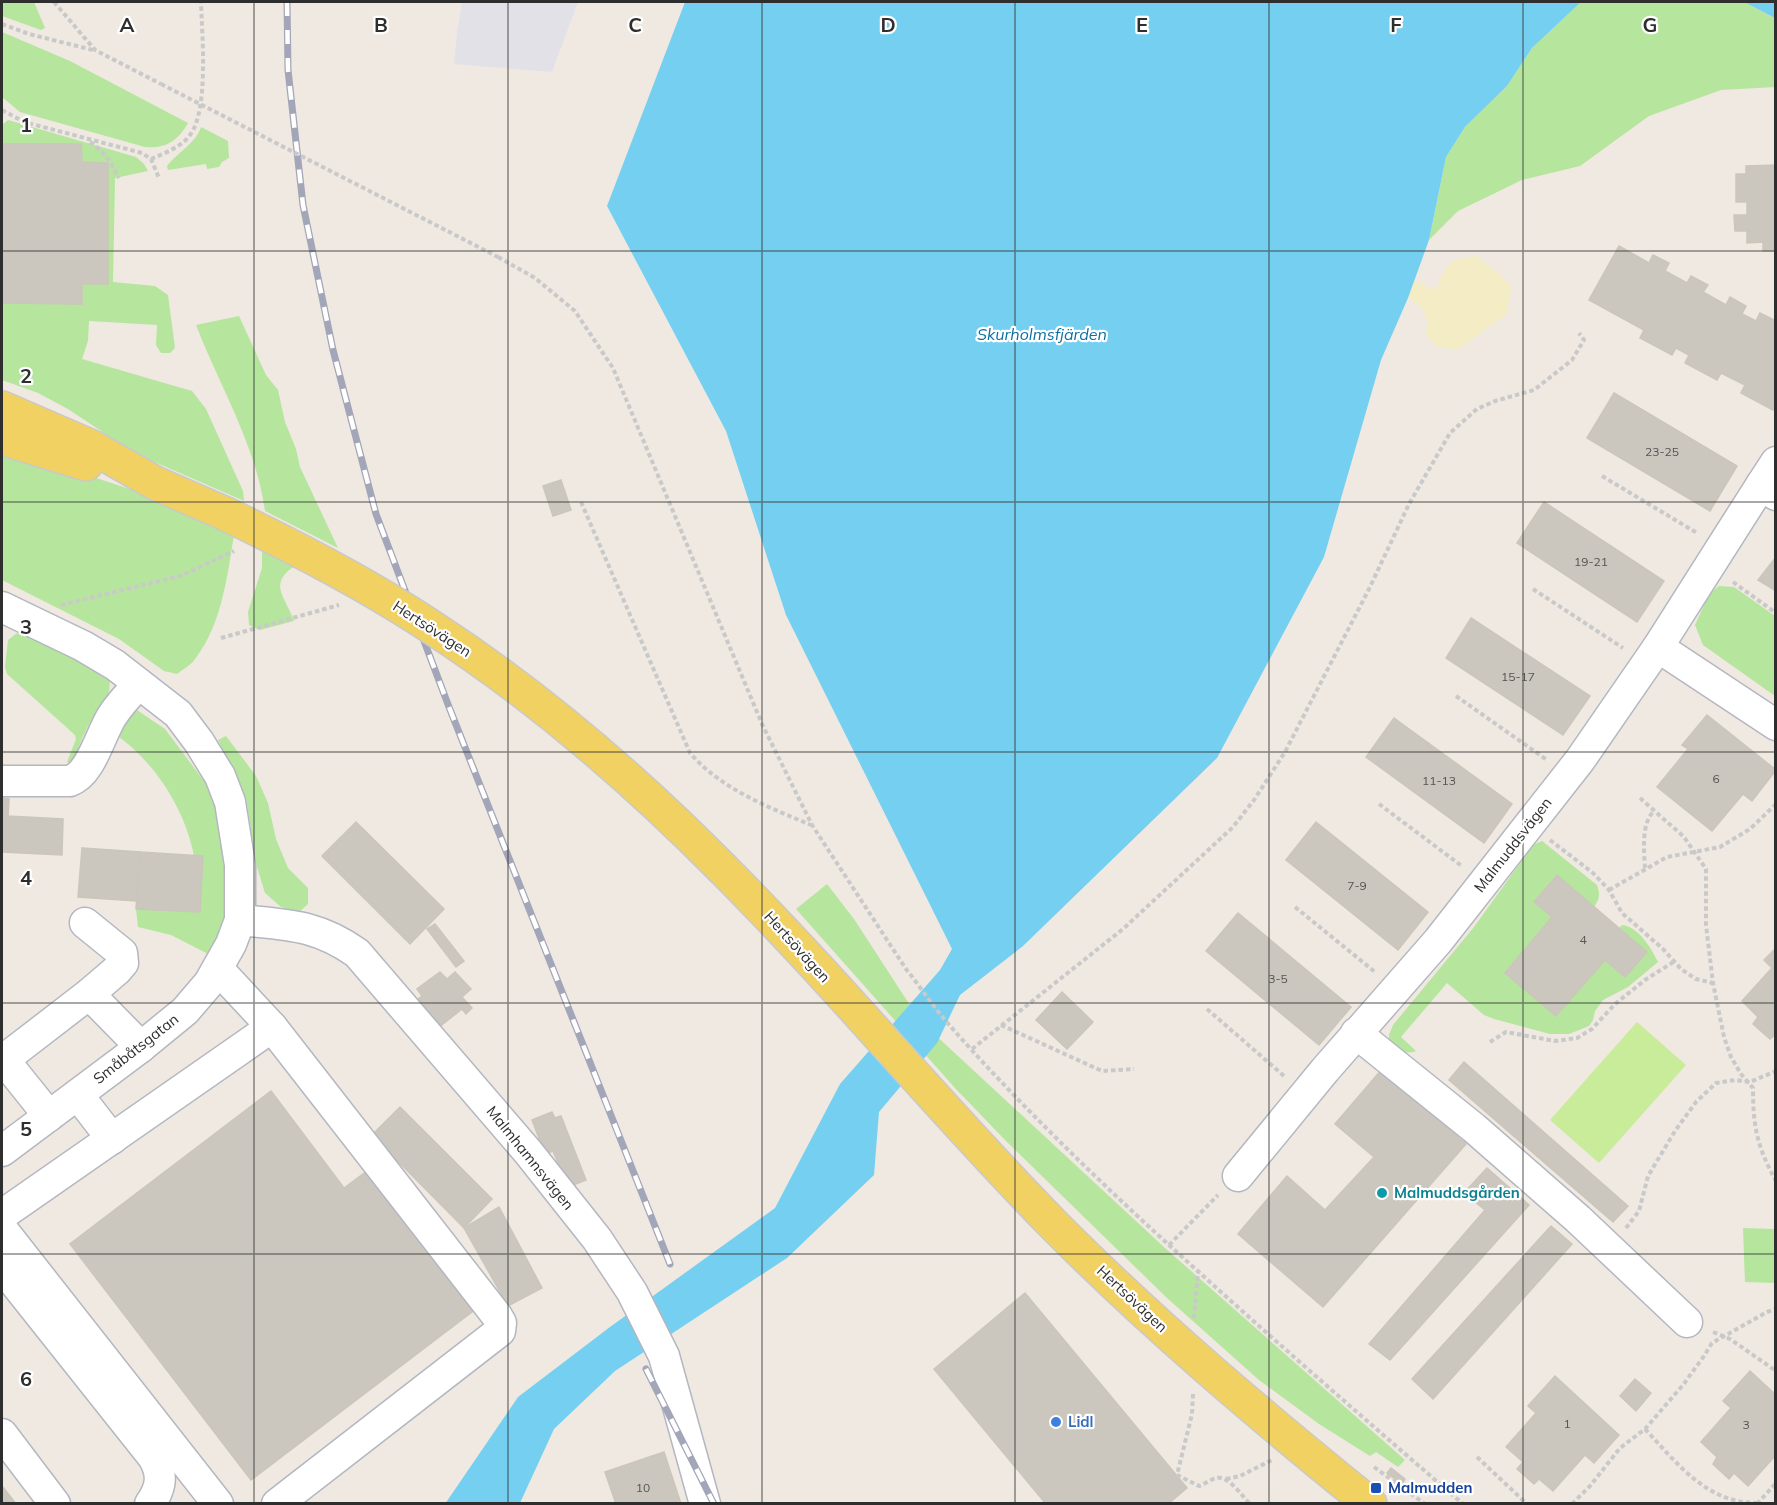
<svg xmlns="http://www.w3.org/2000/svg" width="1777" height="1505" font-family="Mulish,sans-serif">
	<rect width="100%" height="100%" fill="#efe9e1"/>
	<!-- industrial -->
	<polygon fill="#e3e1e8" points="462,2 578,2 552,72 454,64 457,32"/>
	<!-- green -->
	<g fill="#b6e59e">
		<polygon points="2,2 34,2 45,28 41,30 2,16"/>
		<polygon points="1581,2 1744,2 1775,18 1775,87 1721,90 1649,116 1580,166 1522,180 1458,211 1429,240 1446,157 1465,127 1507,86 1532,48"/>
		<path d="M2,32L70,61L188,123C178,141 165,149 145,147L20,112L2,97Z"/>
		<polygon points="8,120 136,157 144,164 148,171 115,178 113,282 155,286 168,295 175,348 170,353 161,353 156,345 157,325 89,321 88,341 82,359 192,391 206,409 243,491 244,501 134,453 68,409 38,393 2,380 2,303 81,304 82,284 108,283 108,163 82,162 81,144 2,144 2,125"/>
		<path d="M201,127L228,141L229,158L222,162L219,167L207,169L206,164L168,170L167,166C178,152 196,143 201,127Z"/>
		<path d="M239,316L266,375L278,390L285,422L296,449L300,467L338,548L265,511C256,445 220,387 196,325Z"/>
		<path d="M2,447L160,499L234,535C227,577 222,624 195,659C191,665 183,669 177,674L164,671L119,639L2,580Z"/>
		<path d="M262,550L296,565C267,584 285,596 294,621L260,630L249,625L248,612L262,568Z"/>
		<polygon points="1719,586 1734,587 1775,616 1775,696 1703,645 1695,625 1709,594"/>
		<path d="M17,633L71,651L109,677C113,702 98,708 87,728C81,739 77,752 72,763L67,762L76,739L75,735L7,674L5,667L8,640Z"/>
		<path d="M131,706L165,729L207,785L215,803L228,863L225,915L210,955L171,935L138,927L136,909L194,856C185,808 153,759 112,732Z"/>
		<polygon points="226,736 256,776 268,803 276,839 288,868 308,888 308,904 299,912 281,907 265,893 257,867 246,798 218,740"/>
		<path d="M1542,841L1597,885C1600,894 1600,899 1594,907L1556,875L1534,902L1552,917L1505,973L1556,1016L1605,960L1625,977L1646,952L1619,928L1622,925C1639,927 1651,948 1658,962L1628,987L1603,1000L1595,1011L1593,1020L1589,1026L1569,1034H1550L1494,1019L1484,1015L1447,983L1401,1037L1416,1051C1405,1055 1397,1050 1389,1042V1035L1393,1025L1474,927L1533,845Z"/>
		<polygon points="827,884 854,919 917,1016 930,1030 1165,1248 1405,1460 1398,1467 1376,1452 1370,1456 1319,1424 1259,1380 1167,1298 1006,1141 955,1088 796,909"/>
		<polygon points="1743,1228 1775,1229 1775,1283 1745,1282"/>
	</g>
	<!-- sand -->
	<path fill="#f3ecc5" d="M1476,256L1500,274L1511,287L1507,314L1459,349L1439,348L1426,336C1429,314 1426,311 1408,298L1414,280L1435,290C1448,264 1445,260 1476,256Z"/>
	<!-- pitch -->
	<polygon fill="#c9ec9a" points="1637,1022 1686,1065 1599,1163 1550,1120"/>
	<!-- water -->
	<g fill="#75cff0">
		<polygon points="685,2 1581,2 1532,48 1507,86 1465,127 1446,157 1429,240 1408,298 1381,360 1324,557 1217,758 1023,946 960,995 937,1043 879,1112 874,1175 787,1258 615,1371 554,1429 520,1503 445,1504 518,1397 610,1327 775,1208 840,1084 940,970 952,949 786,615 726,431 607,206"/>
		<polygon points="1744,2 1775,2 1775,18"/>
	</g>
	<!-- building -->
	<g fill="#cbc7bf" stroke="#cbc5ba" stroke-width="1.5">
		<polygon points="2,144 81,144 82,162 108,163 108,284 82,284 82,304 2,303"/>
		<polygon points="1776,165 1776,251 1763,251 1763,242 1747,243 1747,231 1735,231 1734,215 1747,215 1747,202 1736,202 1736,174 1746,174 1746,166"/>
		<polygon points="1619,246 1649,263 1653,255 1669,263 1665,271 1687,283 1691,276 1708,285 1703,292 1726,305 1730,297 1746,306 1742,314 1756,321 1760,313 1776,321 1776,406 1773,410 1741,393 1745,385 1721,373 1717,380 1685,363 1689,355 1676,348 1672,355 1640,338 1644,330 1589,300"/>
		<polygon points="1614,393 1737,466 1710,511 1587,438"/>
		<polygon points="561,480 571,510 553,516 543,486"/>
		<polygon points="1544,502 1664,581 1637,622 1517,543"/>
		<polygon points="1776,557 1776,591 1758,580"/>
		<polygon points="1471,618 1590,696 1563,735 1446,658"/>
		<polygon points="1707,715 1776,770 1752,801 1743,794 1712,831 1657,787 1688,749 1682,745"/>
		<polygon points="1394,718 1512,804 1484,843 1366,757"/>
		<polygon points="2,798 9,799 8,816 63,819 62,855 2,852"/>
		<polygon points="356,822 444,909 410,944 322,856"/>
		<polygon points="1316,822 1428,912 1398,950 1286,860"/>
		<polygon points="82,848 140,852 136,901 78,897"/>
		<polygon points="140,852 203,856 200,912 136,909"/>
		<polygon points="1557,875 1647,952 1625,977 1605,960 1556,1016 1505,973 1552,917 1534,902"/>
		<polygon points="1238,913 1351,1007 1319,1045 1206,951"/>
		<polygon points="435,924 464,961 456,967 427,929"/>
		<polygon points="1776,948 1776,1034 1770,1039 1753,1024 1758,1017 1742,1001 1772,968 1764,960"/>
		<polygon points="440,972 447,979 455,972 471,989 462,997 472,1008 466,1014 462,1009 434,1031 413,1003 422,996 417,989"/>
		<polygon points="1062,992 1093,1022 1067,1049 1036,1020"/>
		<polygon points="1464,1062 1628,1206 1613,1222 1449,1080"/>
		<polygon points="1382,1069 1466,1144 1323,1307 1238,1234 1287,1176 1325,1210 1374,1157 1335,1124"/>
		<polygon points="271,1091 344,1188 371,1168 477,1308 251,1480 70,1244"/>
		<polygon points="400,1107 492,1199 464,1228 372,1135"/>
		<polygon points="552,1112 555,1118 561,1116 586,1180 568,1187 553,1151 545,1154 532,1120"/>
		<polygon points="1487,1168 1529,1205 1390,1360 1369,1344 1485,1210 1464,1193"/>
		<polygon points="499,1207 542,1288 508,1306 464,1228"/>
		<polygon points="1551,1226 1572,1244 1433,1399 1412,1379"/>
		<polygon points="1025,1293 1187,1488 1168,1504 1046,1504 934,1369"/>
		<polygon points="1750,1371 1776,1395 1776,1455 1748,1486 1734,1473 1729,1479 1713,1464 1717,1457 1701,1442 1731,1408 1723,1401"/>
		<polygon points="1555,1376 1619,1435 1594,1463 1585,1455 1553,1491 1539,1479 1534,1484 1517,1469 1523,1462 1506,1447 1536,1413 1528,1406"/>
		<polygon points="1635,1379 1651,1393 1636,1411 1620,1396"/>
		<polygon points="664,1452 681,1504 616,1504 605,1472"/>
		<polygon points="1391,1468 1405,1479 1402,1484 1387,1473"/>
		<polygon points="2,1486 10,1496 16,1504 2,1504"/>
	</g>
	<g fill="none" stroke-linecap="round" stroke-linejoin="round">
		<!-- minor casing -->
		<g stroke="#b4b7c1" stroke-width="33">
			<g id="minor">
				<polyline points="1761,485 1776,462"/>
				<polyline points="2,607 83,646 115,665 178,714 199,742 220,776 230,802 240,865 240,920 231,944 209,983 185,1011 141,1047 2,1151"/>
				<polyline points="1658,647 1776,725"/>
				<path d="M2,781H70C91,774 100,735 112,716C120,704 129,694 139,684"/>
				<path d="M240,920C287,925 316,924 357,953L528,1152L597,1239L632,1292L664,1356L705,1504"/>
				<polyline points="218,969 272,1027"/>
				<polyline points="89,994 141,1047"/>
				<polyline points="1356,1033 1474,1128 1578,1219 1687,1322"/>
				<polyline points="4,1060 49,1116"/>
				<polyline points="2,1061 89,994 117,970 123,963 122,953 85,923"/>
				<polyline points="78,1095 112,1139"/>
				<polyline points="1238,1176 1325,1070 1438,941 1580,760 1658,647 1761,485 1776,495"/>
				<polyline points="2,1215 272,1027 497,1316 501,1323 500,1331 277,1504"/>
				<polyline points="2,1229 218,1504"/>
				<path d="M2,1267L153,1457C163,1474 162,1487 150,1504"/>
				<polyline points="2,1434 55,1504"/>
			</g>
		</g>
		<!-- major casing -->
		<g stroke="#c9c9c9" stroke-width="36">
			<g id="major">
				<polyline points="2,408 92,447 155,483 226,514"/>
				<polyline points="2,438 86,464"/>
				<path d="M723,869C837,983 939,1108 1052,1223C1152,1324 1260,1415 1370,1504"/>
			</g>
		</g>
		<!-- path -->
		<g stroke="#c9c9c9" stroke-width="4" stroke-dasharray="4.5 3" stroke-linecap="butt">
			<polyline points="54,2 95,50 161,84"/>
			<polyline points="2,24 29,34 93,50"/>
			<polyline points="2,110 24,122 142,153 151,159 159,178"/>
			<path d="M90,142C104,151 111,163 119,178"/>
			<path d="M151,159C165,153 181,147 190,135C209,110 202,34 201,2"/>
			<path d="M498,257L535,278L575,311L613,368L762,724L812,825L906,969C921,988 935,1009 951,1027C1028,1114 1113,1195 1200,1273C1286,1351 1374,1427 1463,1504"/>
			<polyline points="1602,476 1697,533"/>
			<path d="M581,502L690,753C721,789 768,807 811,825"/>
			<polyline points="1733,582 1776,613"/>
			<polyline points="1533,589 1623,648"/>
			<polyline points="61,605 180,576 234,551"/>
			<polyline points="221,638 339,605"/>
			<polyline points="1456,696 1547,760"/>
			<path d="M1640,798L1684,837L1706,869V925L1713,983L1724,1037L1731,1057L1741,1074L1753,1088C1753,1126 1757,1147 1776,1181"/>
			<polyline points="1379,804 1463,867"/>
			<polyline points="1550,840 1593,873 1609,890 1622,913 1663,949 1681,969 1696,979 1713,983"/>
			<path d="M1645,868C1644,851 1641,823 1654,811"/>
			<polyline points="1609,890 1667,857 1720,847 1750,829 1776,804"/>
			<polyline points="1295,907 1375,972"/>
			<polyline points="1207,1009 1284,1076"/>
			<polyline points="1001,1025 1102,1071 1134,1069"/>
			<polyline points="1490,1042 1506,1032 1555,1041 1577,1038 1592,1029 1615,1004 1645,980 1675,961"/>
			<polyline points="972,1049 1123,929 1233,827 1254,800 1285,752 1369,589 1409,504 1450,433 1477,409 1495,401 1534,390 1572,360 1584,340 1579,333"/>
			<polyline points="1626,1228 1639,1211 1648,1176 1675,1131 1696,1102 1716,1083 1735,1080 1750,1082 1776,1071"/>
			<polyline points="1169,1245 1218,1195"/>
			<polyline points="1194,1318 1198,1272"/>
			<polyline points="1713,1332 1730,1339 1776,1371"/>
			<path d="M1193,1394L1192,1414L1177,1475L1199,1486C1205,1484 1211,1479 1217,1478C1228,1475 1242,1496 1250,1504"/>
			<path d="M1645,1429C1677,1463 1706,1503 1757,1503"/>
			<polyline points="1477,1457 1527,1504"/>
			<polyline points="1374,1467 1425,1504"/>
			<polyline points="1226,1479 1240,1476 1272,1460"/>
			<polyline points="1572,1504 1590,1486 1620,1448 1645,1429 1683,1385 1704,1356 1712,1343 1767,1312 1776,1309"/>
			<polyline points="1757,1504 1776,1483"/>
		</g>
		<!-- minor -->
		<use href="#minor" stroke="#fff" stroke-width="30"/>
		<!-- major -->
		<use href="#major" stroke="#f2d163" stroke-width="33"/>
		<!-- rail casing -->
		<g stroke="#a3a6b8" stroke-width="7">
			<g id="rail">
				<polyline points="287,2 288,70 303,205 333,350 376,514 449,707 670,1264"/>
				<polyline points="646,1369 714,1504"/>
			</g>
		</g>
		<!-- rail -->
		<use href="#rail" stroke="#fff" stroke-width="4.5" stroke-dasharray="14" stroke-linecap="butt"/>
		<!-- major-bridge casing -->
		<g stroke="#c9c9c9" stroke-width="36" stroke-linecap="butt">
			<path id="major-bridge" d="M226,514C297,548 367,584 433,628C539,697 634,779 723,869"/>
		</g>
		<!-- path-bridge -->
		<polyline stroke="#c9c9c9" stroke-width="4" stroke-dasharray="4.5 3" stroke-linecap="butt" points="161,84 498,257"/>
		<!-- major-bridge -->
		<use href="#major-bridge" stroke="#f2d163" stroke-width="33"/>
	</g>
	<!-- grid -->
	<path fill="none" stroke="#2e2e2e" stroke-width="1.5" stroke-opacity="0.55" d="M254,2V1504M508,2V1504M762,2V1504M1015,2V1504M1269,2V1504M1523,2V1504M2,251H1776M2,502H1776M2,752H1776M2,1003H1776M2,1254H1776"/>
	<!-- markers -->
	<circle fill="#0f9aa8" stroke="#fff" stroke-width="2" cx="1382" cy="1193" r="6"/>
	<circle fill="#3f7fe0" stroke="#fff" stroke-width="2" cx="1056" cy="1422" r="6"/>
	<rect fill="#1a4fb4" stroke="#fff" stroke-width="2" x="1370" y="1482" width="12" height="12" rx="3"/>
	<g text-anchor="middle" stroke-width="4.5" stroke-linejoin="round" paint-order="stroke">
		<!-- number labels -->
		<g font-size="12" fill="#555452">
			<text x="1662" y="456">23-25</text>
			<text x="1591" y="566">19-21</text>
			<text x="1518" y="681">15-17</text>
			<text x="1716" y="783">6</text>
			<text x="1439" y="785">11-13</text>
			<text x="1357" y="890">7-9</text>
			<text x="1583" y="944">4</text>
			<text x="1278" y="983">3-5</text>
			<text x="1567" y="1428">1</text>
			<text x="1746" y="1429">3</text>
			<text x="643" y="1492">10</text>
		</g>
		<!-- street labels -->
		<g font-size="15" fill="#2e2e2e" stroke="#fff">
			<text transform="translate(432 629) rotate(33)" y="5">Hertsövägen</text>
			<text transform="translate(1513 845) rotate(-52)" y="5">Malmuddsvägen</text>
			<text transform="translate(797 947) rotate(48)" y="5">Hertsövägen</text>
			<text transform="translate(136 1049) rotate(-38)" y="5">Småbåtsgatan</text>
			<text transform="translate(530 1158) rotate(51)" y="5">Malmhamnsvägen</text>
			<text transform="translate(1132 1299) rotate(43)" y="5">Hertsövägen</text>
		</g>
		<!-- culture labels -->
		<g font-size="15" font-weight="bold" fill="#0d838f" stroke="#fff" text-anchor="start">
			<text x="1394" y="1198">Malmuddsgården</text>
		</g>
		<!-- shop labels -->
		<g font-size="15" font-weight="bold" fill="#366cbe" stroke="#fff" text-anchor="start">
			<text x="1068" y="1427">Lidl</text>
		</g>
		<!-- transit labels -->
		<g font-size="15" font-weight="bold" fill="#164399" stroke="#fff" text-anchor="start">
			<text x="1388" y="1493">Malmudden</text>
		</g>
		<!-- water labels -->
		<g font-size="16" font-style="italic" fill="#0d6fa3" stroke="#fff">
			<text x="1042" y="340">Skurholmsfjärden</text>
		</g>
	</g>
	<g font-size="20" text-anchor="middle" font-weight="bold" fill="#2e2e2e" stroke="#fff" stroke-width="4.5" stroke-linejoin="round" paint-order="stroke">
		<text x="127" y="32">A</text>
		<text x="381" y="32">B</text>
		<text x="635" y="32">C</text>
		<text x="888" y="32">D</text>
		<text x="1142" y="32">E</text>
		<text x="1396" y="32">F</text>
		<text x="1650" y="32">G</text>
		<text x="26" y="132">1</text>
		<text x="26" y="383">2</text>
		<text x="26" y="634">3</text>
		<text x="26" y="885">4</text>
		<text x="26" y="1136">5</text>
		<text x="26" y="1386">6</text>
	</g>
	<!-- border -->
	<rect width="1777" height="1505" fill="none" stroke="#2e2e2e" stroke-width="6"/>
</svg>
